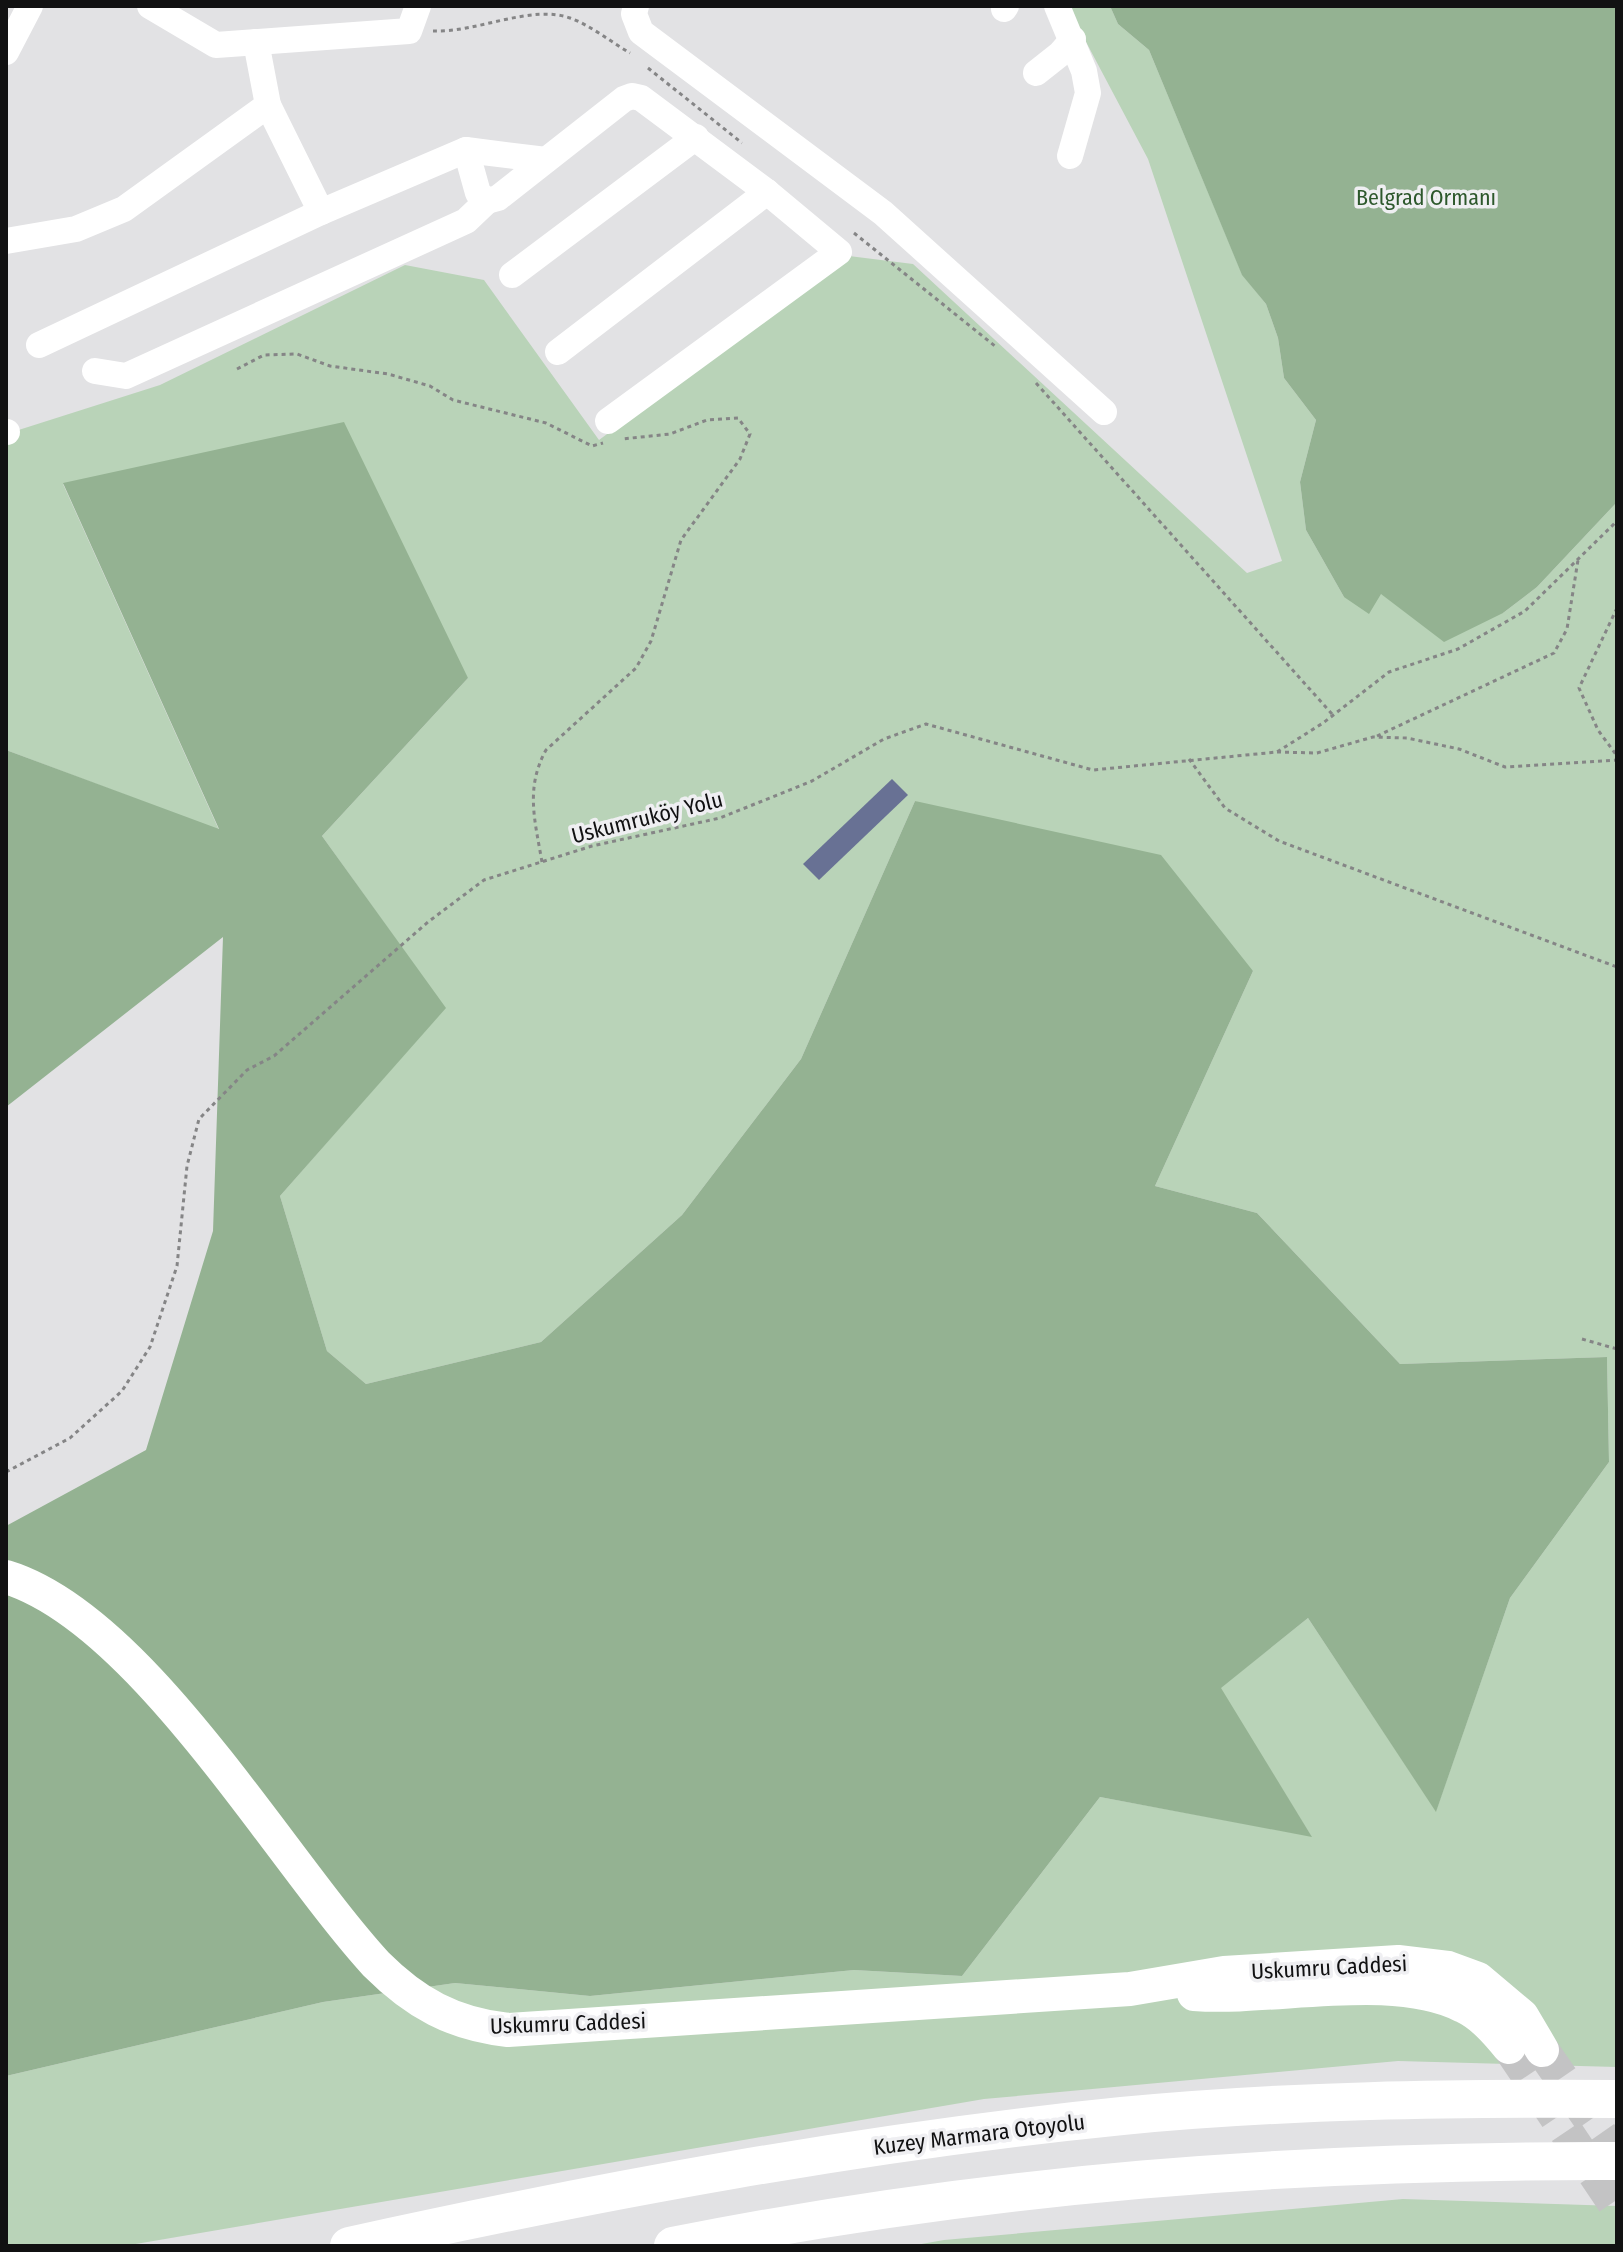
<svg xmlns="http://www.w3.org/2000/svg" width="1623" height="2252" font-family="'Fira Sans Condensed',sans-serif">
	<rect width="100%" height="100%" fill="#e2e2e4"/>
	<!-- green -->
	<g fill="#b9d3b8">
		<polygon points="1067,6 1110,6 1118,24 1149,50 1242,274 1266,304 1278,338 1284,378 1316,420 1300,482 1306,530 1344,597 1381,594 1503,613 1537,587 1617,502 1617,2067 1398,2061 984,2099 124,2246 6,2246 6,2076 323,2002 455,1983 590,1996 854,1970 962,1976 1100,1797 1311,1836 1220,1688 1308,1618 1436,1811 1510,1598 1609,1462 1607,1357 1400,1364 1257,1213 1155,1186 1253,971 915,801 801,1059 682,1215 541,1342 366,1384 327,1351 280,1196 445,1008 322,836 468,678 63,484 219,830 6,750 6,434 160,385 405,265 484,280 599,440 849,256 913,264 1247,573 1282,561 1148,159"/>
		<polygon points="1403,2199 1617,2206 1617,2246 910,2246 944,2240"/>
	</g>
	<!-- forest -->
	<g fill="#94b292">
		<polygon points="1110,6 1617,6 1617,502 1537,587 1503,613 1444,642 1381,594 1369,614 1344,597 1306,530 1300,482 1316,420 1284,378 1278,338 1266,304 1242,275 1149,50 1118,24"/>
		<polygon points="344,422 468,678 322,836 446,1008 280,1196 327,1351 366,1384 541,1342 682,1215 801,1059 915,801 1161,855 1253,971 1155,1186 1257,1213 1400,1364 1607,1357 1609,1462 1510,1598 1436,1812 1308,1618 1221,1688 1312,1837 1100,1797 962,1976 854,1970 590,1996 455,1983 323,2002 6,2076 6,1526 146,1450 213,1231 223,937 6,1107 6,750 219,829 63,483"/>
	</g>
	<!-- building -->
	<polygon fill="#687194" points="892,779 908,795 819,880 803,864"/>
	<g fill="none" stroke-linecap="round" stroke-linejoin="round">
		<!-- major-tunnel -->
		<g stroke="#c3c3c4" stroke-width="34" stroke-dasharray="34 17" stroke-linecap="butt">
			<polyline points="1509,2047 1617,2207"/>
			<polyline points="1542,2050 1617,2158"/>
		</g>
		<!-- path -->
		<g stroke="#858586" stroke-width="3" stroke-dasharray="4 4" stroke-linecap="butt">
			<path d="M433,31C476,33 531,4 570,18C590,25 611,42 630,53"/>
			<polyline points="648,68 742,143"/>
			<polyline points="854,233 995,346"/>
			<polyline points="237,369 264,355 297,354 330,366 388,374 430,386 453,400 546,423 592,446 603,443"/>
			<polyline points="1036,383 1332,714"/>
			<polyline points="1617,608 1579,688 1598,730 1617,756"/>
			<polyline points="1377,736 1554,653 1567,629 1578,560"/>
			<polyline points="1277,752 1317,753 1373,737 1407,738 1459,749 1505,767 1617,760"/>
			<polyline points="1189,759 1225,808 1279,841 1617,967"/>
			<path d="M542,862C535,821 525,788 546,750L636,668L651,641L681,540L740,459L750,434L738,418L707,420L670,434L622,439"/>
			<polyline points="1582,1339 1617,1349"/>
			<polyline points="6,1472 70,1438 122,1391 150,1347 177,1266 187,1166 199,1119 247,1070 274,1056 428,922 484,880 592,846 720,818 812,781 884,739 926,724 1093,770 1277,752 1323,723 1389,672 1458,649 1525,611 1617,521"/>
		</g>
		<!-- minor -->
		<g stroke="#fff" stroke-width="26">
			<polyline points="150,6 216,45 409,31 418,6"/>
			<polyline points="636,6 634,14 641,32 883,213 1104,412"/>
			<polyline points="1057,6 1084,71 1088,93 1070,156"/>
			<polyline points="1004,9 1006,6"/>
			<polyline points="6,52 30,6"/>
			<polyline points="1036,73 1060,54 1073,39"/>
			<polyline points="268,105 321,212"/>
			<polyline points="466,150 478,193 487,201 498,198 624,99 632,96 641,98 767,192 839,252 608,421"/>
			<polyline points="6,241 76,229 124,209 268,105 256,42"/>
			<polyline points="512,275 696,137"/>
			<polyline points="39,345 321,212 466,150 546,160"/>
			<polyline points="558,352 767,192"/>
			<polyline points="95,371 126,376 466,221 487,201"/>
			<polyline points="6,432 7,432"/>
		</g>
		<!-- major -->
		<g stroke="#fff" stroke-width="34">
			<path d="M6,1577C141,1618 279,1858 376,1964C415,2003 453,2024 508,2030L1130,1989L1224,1973L1398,1962L1448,1968L1478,1979L1522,2016L1542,2050"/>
			<path d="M1194,1994C1275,2000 1392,1970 1463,2006C1482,2015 1496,2031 1509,2047"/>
		</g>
		<!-- highway -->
		<g stroke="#fff" stroke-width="38">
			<path d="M349,2246C604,2190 862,2142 1122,2116C1287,2100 1452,2098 1617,2099"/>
			<path d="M673,2246C988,2183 1296,2160 1617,2161"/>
		</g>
	</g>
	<g text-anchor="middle" stroke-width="7" stroke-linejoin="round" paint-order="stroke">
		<!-- park labels -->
		<g font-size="22" fill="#2d582c" stroke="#efeff2">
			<text x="1426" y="205">Belgrad Ormanı</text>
		</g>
		<!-- street labels -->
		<g font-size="22" fill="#111112" stroke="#efeff2">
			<text transform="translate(647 817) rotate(-14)" y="8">Uskumruköy Yolu</text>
			<text transform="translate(1329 1967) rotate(-3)" y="8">Uskumru Caddesi</text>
			<text transform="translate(568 2023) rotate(-2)" y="8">Uskumru Caddesi</text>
			<text transform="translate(979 2134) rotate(-7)" y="8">Kuzey Marmara Otoyolu</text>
		</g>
	</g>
	<!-- border -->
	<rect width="1623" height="2252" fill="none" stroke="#111112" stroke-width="16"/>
</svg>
